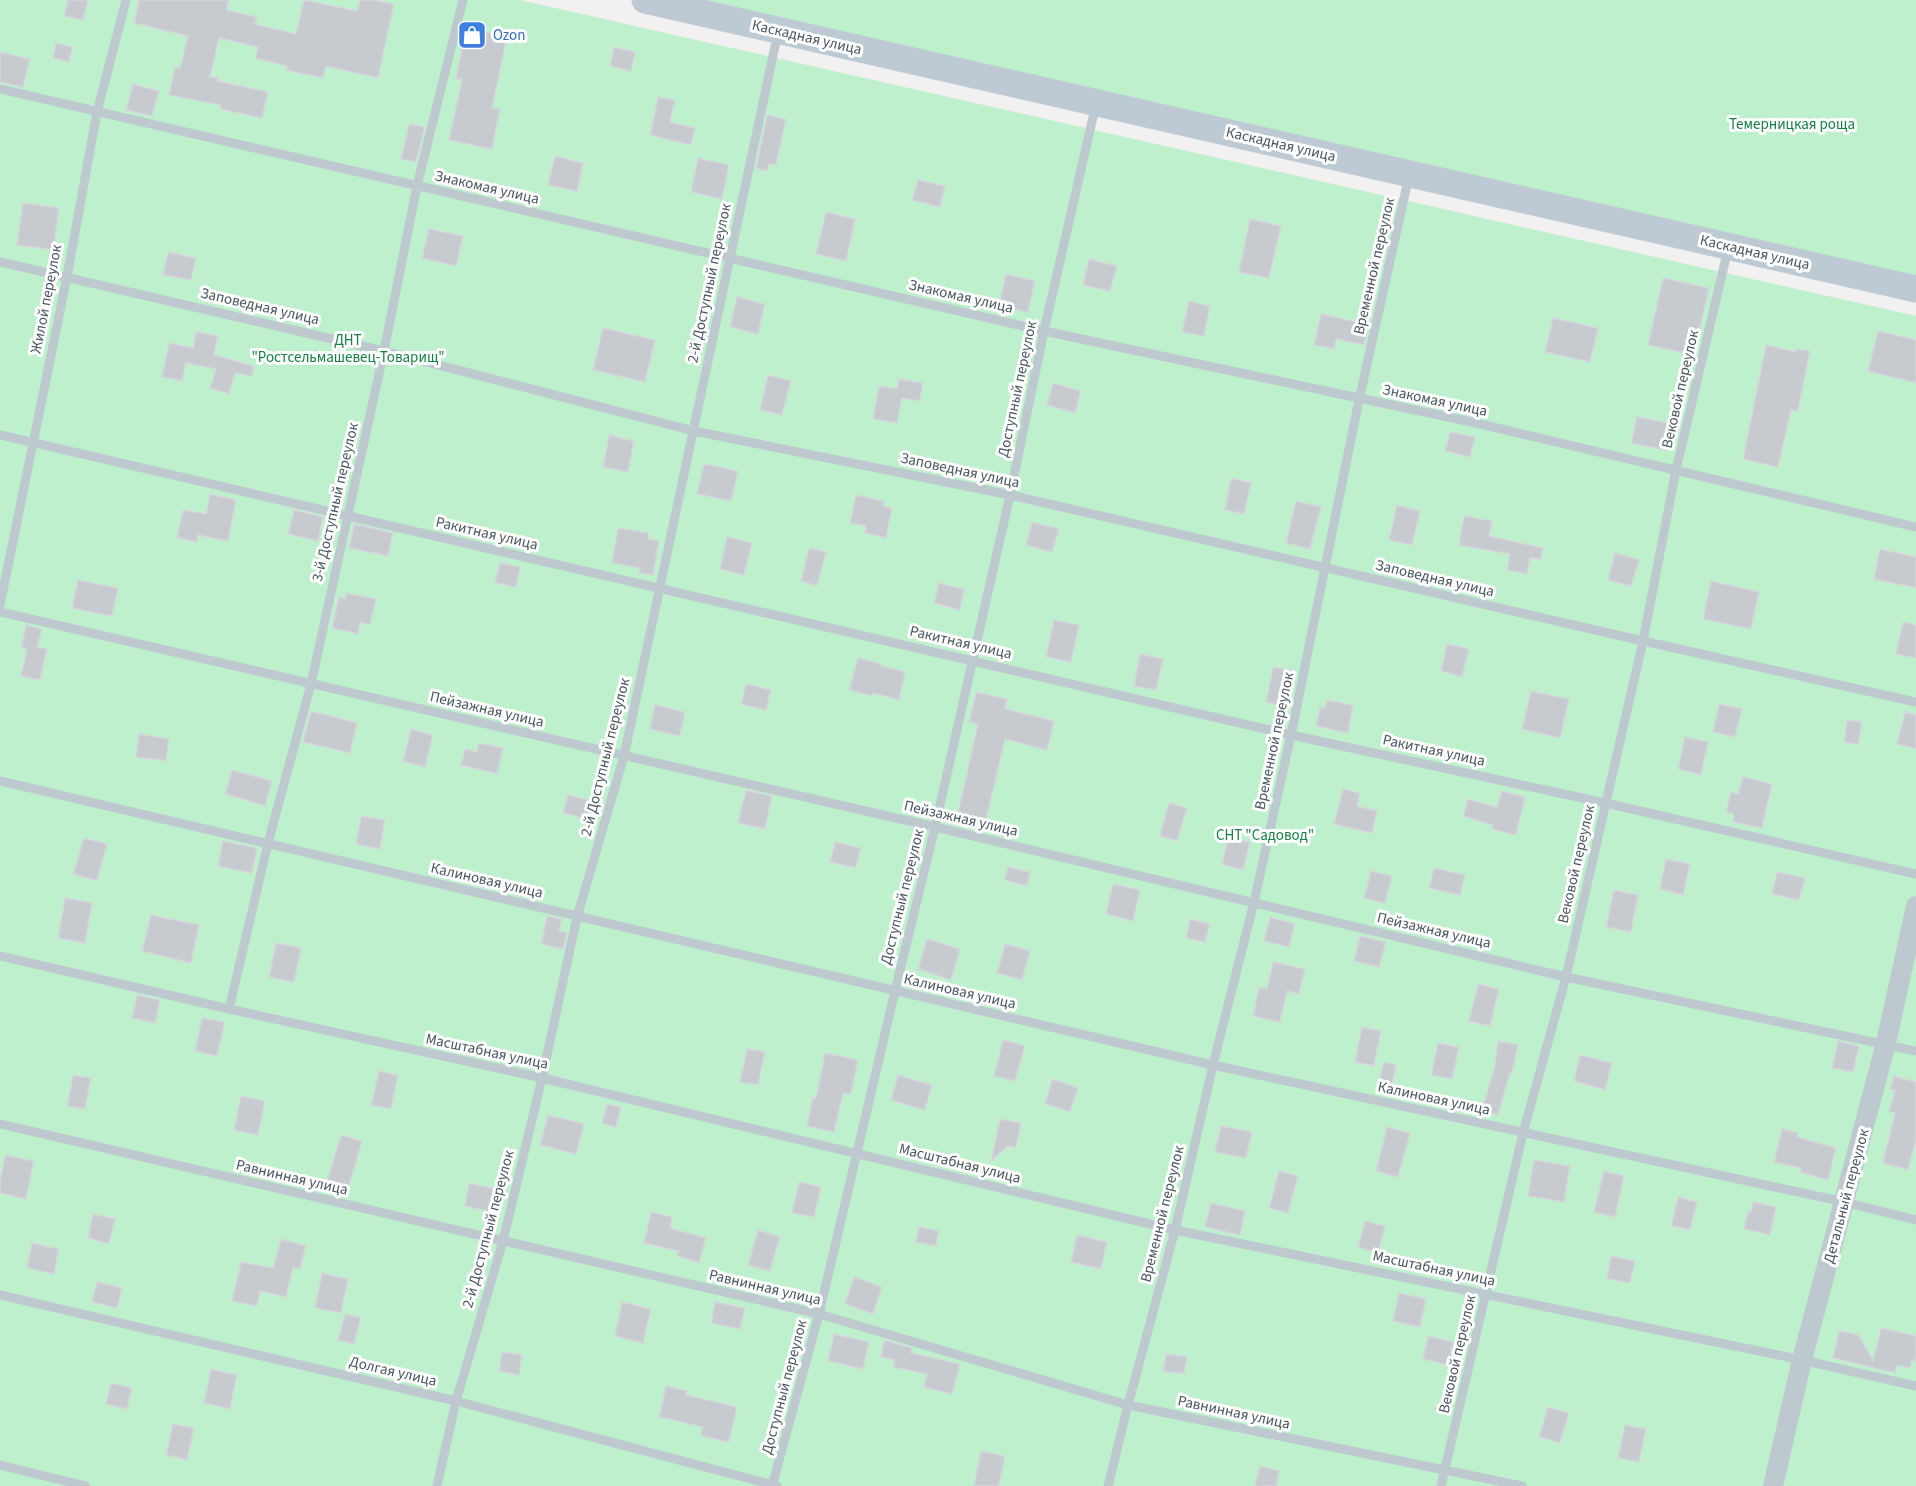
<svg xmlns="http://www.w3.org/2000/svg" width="1916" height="1486" font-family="'Source Sans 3',sans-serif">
	<rect width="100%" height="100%" fill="#f2f0f0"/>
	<!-- green -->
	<g fill="#bef0cd">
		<polygon points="0,0 520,0 1916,316 1916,1486 0,1486"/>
		<polygon points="651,0 1916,0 1916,278"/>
	</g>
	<!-- building -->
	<g fill="#c7cbcf" stroke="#d4d7db" stroke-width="1.5">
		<polygon points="68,0 88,0 83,20 64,16"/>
		<polygon points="139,0 229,0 226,10 257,17 255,24 296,34 304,0 357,11 360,0 374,0 394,4 378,78 326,66 323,78 286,70 287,66 255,58 258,47 219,38 210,77 218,78 218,81 268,92 262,118 220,109 221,105 169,95 175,67 180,68 188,36 134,23"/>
		<polygon points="466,28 507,37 492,108 500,109 492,149 449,140 462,80 456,79"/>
		<polygon points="56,43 73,47 69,62 53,58"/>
		<polygon points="614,47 635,52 631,71 610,66"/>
		<polygon points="0,52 30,59 23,87 0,82"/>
		<polygon points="133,84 159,91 152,116 126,110"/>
		<polygon points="658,97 675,100 670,122 695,128 691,145 650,135"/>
		<polygon points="767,115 786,119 776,165 769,164 767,171 756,168"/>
		<polygon points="409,124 425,127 416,162 401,159"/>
		<polygon points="555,156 583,163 577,191 548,185"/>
		<polygon points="698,158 729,165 722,199 691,192"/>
		<polygon points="918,180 945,186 940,207 912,200"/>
		<polygon points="23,203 59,208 53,250 17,245"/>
		<polygon points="826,212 855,219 846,261 816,254"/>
		<polygon points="1250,219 1281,226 1269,278 1239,272"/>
		<polygon points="429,229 463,236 456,266 422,258"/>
		<polygon points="168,252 196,258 191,280 163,275"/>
		<polygon points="1089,259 1117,266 1110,291 1083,285"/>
		<polygon points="1006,274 1035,281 1028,312 999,306"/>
		<polygon points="1663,278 1709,288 1694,355 1648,345"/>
		<polygon points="737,297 765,304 758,334 730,327"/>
		<polygon points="1189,301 1210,306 1204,336 1182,332"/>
		<polygon points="1321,314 1357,322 1359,316 1370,319 1364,345 1336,339 1334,349 1314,345"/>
		<polygon points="1553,318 1598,328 1590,362 1545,352"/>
		<polygon points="603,328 655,340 645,382 593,370"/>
		<polygon points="1878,331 1916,340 1916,383 1868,371"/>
		<polygon points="196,332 218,336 214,355 254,366 252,376 235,373 229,394 210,388 216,369 186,363 182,381 162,377 169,343 193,348"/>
		<polygon points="1766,345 1796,352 1797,349 1810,351 1798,411 1791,410 1778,467 1743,459"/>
		<polygon points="768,375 791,381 782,415 760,410"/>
		<polygon points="899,379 923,383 920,401 902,398 897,423 873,419 879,386 897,389"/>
		<polygon points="1053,383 1081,391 1075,413 1047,405"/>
		<polygon points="1637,417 1672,424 1666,450 1631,443"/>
		<polygon points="1450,432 1475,437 1470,457 1445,451"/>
		<polygon points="609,435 634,441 628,472 603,467"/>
		<polygon points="704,464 738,471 731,501 697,494"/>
		<polygon points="1231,478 1251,483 1244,514 1225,510"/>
		<polygon points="210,494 236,500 228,541 198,535 197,542 177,538 183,510 206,514"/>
		<polygon points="856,495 884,501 883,506 892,508 886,538 865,533 866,526 850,523"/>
		<polygon points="1296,501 1321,507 1310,549 1286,543"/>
		<polygon points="1397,505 1420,511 1412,545 1389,540"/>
		<polygon points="294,510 323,517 318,541 288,534"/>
		<polygon points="1464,516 1492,521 1489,536 1543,548 1541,559 1530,558 1527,574 1507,570 1510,554 1459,545"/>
		<polygon points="1032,522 1059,529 1052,552 1026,545"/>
		<polygon points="354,524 393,533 388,556 349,548"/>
		<polygon points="618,528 649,533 648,539 659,541 653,575 639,573 640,568 612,563"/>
		<polygon points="727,537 752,543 744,575 720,569"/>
		<polygon points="809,548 826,552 817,586 801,581"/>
		<polygon points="1880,549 1916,557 1916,588 1874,579"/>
		<polygon points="1615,553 1639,560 1631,586 1608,580"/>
		<polygon points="500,563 520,567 516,587 495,583"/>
		<polygon points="78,580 118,588 112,616 72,608"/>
		<polygon points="1711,581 1759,592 1751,629 1703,619"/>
		<polygon points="939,583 964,589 960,610 934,603"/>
		<polygon points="346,593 376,599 370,625 360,622 358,634 332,628 339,597 345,599"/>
		<polygon points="1054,620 1079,625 1071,662 1046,657"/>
		<polygon points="1903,622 1916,625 1916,658 1896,654"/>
		<polygon points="26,625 42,629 37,647 47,649 40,680 21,676 27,649 21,648"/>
		<polygon points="1447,644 1469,649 1462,677 1441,671"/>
		<polygon points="1140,654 1163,659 1156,690 1134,686"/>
		<polygon points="858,658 881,664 881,666 905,672 899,700 873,693 872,696 849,690"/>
		<polygon points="1273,667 1295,671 1288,707 1266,702"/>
		<polygon points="746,684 771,690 766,710 741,704"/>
		<polygon points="1531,691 1569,699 1560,738 1522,729"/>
		<polygon points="976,692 1007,699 1005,709 1054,721 1047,750 1005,739 986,820 958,813 978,724 969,722"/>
		<polygon points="1327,700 1353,705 1348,733 1316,726 1320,707 1325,708"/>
		<polygon points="1719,704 1742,709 1735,737 1713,732"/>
		<polygon points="655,705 685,712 680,736 650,729"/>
		<polygon points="311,711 357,723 350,753 303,742"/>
		<polygon points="1905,712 1916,715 1916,749 1897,744"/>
		<polygon points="1847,720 1862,722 1858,745 1844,742"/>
		<polygon points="411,729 433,735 425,767 403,761"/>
		<polygon points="139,734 169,739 166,761 136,757"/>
		<polygon points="1685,737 1708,742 1701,775 1678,769"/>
		<polygon points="479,743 503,748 497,774 461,765 465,749 477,752"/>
		<polygon points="232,770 272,781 265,806 225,794"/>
		<polygon points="1743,777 1772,784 1762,828 1733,822 1734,814 1726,812 1731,792 1738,794"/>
		<polygon points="1343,789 1360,793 1357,806 1377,811 1372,833 1334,824"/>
		<polygon points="746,790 772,796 765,829 738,823"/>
		<polygon points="1502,791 1525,797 1516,835 1492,829 1493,825 1463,816 1468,799 1497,807"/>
		<polygon points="568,795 596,802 591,820 563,813"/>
		<polygon points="1169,803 1187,808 1177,841 1160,836"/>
		<polygon points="361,816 385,820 380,849 356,844"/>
		<polygon points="1229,836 1250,843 1243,870 1222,864"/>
		<polygon points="84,838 107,844 97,881 73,874"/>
		<polygon points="223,841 257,848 252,873 218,866"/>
		<polygon points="835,842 861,848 856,868 830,862"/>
		<polygon points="1666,859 1690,864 1683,895 1660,889"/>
		<polygon points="1008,867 1030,872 1027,886 1004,880"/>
		<polygon points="1434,868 1465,875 1460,895 1429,888"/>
		<polygon points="1371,871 1392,876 1385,903 1364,898"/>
		<polygon points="1777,872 1805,878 1799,900 1772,894"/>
		<polygon points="1113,884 1140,890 1133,921 1106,914"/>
		<polygon points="1614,890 1638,895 1631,932 1606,927"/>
		<polygon points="65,898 92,903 85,943 58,938"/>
		<polygon points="151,915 199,925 191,963 142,951"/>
		<polygon points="547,916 562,919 559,931 567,933 563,949 541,944"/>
		<polygon points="1270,917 1295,924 1289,947 1264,941"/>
		<polygon points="1190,919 1210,924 1205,942 1186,938"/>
		<polygon points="1360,936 1386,942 1379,967 1354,961"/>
		<polygon points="927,939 960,949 951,980 918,969"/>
		<polygon points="276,943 301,948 294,982 269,977"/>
		<polygon points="1005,944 1030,951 1022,980 997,973"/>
		<polygon points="1273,962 1305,969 1299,994 1287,991 1280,1022 1253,1016 1259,987 1267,989"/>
		<polygon points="1478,984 1499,989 1490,1026 1469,1021"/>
		<polygon points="137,995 160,1000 155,1023 132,1018"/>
		<polygon points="202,1018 225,1022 217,1056 195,1051"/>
		<polygon points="1362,1027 1381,1031 1374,1066 1355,1062"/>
		<polygon points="1003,1040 1025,1046 1015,1081 994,1076"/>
		<polygon points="1498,1041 1518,1045 1512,1073 1510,1073 1498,1115 1482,1110 1494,1069"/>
		<polygon points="1838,1041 1859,1046 1853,1072 1832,1068"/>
		<polygon points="1438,1043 1459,1047 1452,1079 1431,1075"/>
		<polygon points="747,1049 765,1052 758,1085 740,1082"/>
		<polygon points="825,1053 858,1060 851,1094 843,1093 834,1132 807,1126 813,1097 816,1098"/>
		<polygon points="1580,1055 1612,1063 1605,1090 1574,1081"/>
		<polygon points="1384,1062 1396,1065 1391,1090 1378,1087"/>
		<polygon points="379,1071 398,1075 391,1109 371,1105"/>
		<polygon points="73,1075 91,1078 85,1109 67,1106"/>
		<polygon points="898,1075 932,1085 925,1110 891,1100"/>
		<polygon points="1894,1076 1916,1082 1916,1140 1908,1170 1883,1163 1895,1113 1889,1112 1895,1090 1890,1089"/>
		<polygon points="1052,1079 1078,1088 1070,1112 1045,1104"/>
		<polygon points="241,1096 265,1101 258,1135 234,1130"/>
		<polygon points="607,1104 621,1107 616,1127 602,1123"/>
		<polygon points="548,1115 584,1124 576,1154 540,1145"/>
		<polygon points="1000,1119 1021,1123 1016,1148 1008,1146 991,1161"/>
		<polygon points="1221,1126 1252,1132 1246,1158 1215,1152"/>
		<polygon points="1387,1127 1410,1133 1398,1177 1376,1171"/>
		<polygon points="1782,1129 1798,1133 1797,1137 1836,1148 1828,1180 1800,1172 1801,1168 1774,1162"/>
		<polygon points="341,1135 362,1141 348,1189 327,1182"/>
		<polygon points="5,1155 34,1161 26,1199 0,1193 0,1181"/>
		<polygon points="1534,1160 1570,1166 1564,1202 1528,1196"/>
		<polygon points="1279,1171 1298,1176 1288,1213 1269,1208"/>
		<polygon points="1604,1171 1624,1176 1615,1217 1594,1212"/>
		<polygon points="799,1182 821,1187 814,1217 792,1213"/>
		<polygon points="469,1183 495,1189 491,1212 465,1206"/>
		<polygon points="1678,1197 1697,1202 1690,1230 1671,1226"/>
		<polygon points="1753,1202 1776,1207 1770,1235 1744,1229 1748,1212 1751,1212"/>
		<polygon points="1211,1203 1245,1211 1240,1235 1205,1227"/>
		<polygon points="651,1212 672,1217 670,1228 706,1238 699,1263 677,1256 678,1251 644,1243"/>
		<polygon points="93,1214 115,1219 109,1244 88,1238"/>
		<polygon points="1365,1221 1385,1226 1378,1253 1358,1247"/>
		<polygon points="919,1227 939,1231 936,1246 916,1242"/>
		<polygon points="758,1230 780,1237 770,1271 748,1265"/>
		<polygon points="1077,1235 1107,1242 1101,1269 1071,1262"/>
		<polygon points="281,1239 306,1246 300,1269 293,1267 286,1297 260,1291 257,1306 232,1301 241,1262 273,1268"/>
		<polygon points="32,1243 59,1249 54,1274 27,1268"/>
		<polygon points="1611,1256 1635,1261 1630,1283 1607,1279"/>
		<polygon points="322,1273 348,1279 341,1313 315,1308"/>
		<polygon points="854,1277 882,1287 873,1314 845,1304"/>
		<polygon points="97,1282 122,1288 117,1308 92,1302"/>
		<polygon points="1399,1293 1426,1299 1420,1327 1393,1321"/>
		<polygon points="622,1302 651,1309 643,1343 615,1336"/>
		<polygon points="715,1302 745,1308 740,1329 711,1323"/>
		<polygon points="345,1314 361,1318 354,1344 338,1340"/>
		<polygon points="1881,1328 1916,1336 1916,1361 1912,1360 1910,1368 1897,1365 1895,1373 1833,1358 1839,1331 1859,1335 1873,1361"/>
		<polygon points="834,1334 869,1342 863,1369 828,1361"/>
		<polygon points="1428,1336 1453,1342 1448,1365 1423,1359"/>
		<polygon points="884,1340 912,1348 911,1353 960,1364 952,1394 924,1387 927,1374 893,1367 895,1360 881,1357"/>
		<polygon points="502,1352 522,1355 519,1375 499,1371"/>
		<polygon points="1166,1354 1187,1357 1184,1374 1163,1371"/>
		<polygon points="211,1369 237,1375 230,1409 204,1403"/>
		<polygon points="111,1383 132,1388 127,1409 106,1404"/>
		<polygon points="666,1386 687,1391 686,1395 737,1407 729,1442 701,1436 703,1427 659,1417"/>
		<polygon points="1548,1407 1569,1413 1560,1443 1539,1437"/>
		<polygon points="173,1424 194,1428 187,1460 166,1455"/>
		<polygon points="1625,1425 1646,1429 1639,1462 1618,1458"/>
		<polygon points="981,1451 1005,1456 999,1486 974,1486"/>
		<polygon points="1260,1466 1279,1471 1276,1486 1255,1486"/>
	</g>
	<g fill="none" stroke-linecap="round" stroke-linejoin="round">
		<!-- lane -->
		<g stroke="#bec8cf" stroke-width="9">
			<polyline points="0,89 1044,331 1476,423 1916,527"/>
			<polyline points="0,262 384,351 694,431 1010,495 1643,641 1916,702"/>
			<polyline points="0,435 1291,735 1605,803 1916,874"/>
			<polyline points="0,605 67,277 97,112 126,0"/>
			<polyline points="0,612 935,827 1566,977 1916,1051"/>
			<polyline points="0,781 1213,1065 1844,1202 1916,1220"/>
			<polyline points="0,956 229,1009 542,1078 1175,1230 1802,1360 1916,1386"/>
			<polyline points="229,1009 268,843 311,684 384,351 417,186 463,0"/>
			<polyline points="0,1124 819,1314 1128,1405 1522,1486"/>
			<polyline points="0,1295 456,1401 777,1486"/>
			<polyline points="0,1465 86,1486"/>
			<polyline points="437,1486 456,1401 503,1241 542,1078 577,917 624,756 778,32"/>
			<polyline points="772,1486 819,1314 895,991 935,827 1010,495 1044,331 1096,104"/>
			<polyline points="1108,1486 1128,1405 1175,1230 1213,1065 1254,902 1291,735 1359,400 1409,176"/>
			<polyline points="1441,1486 1523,1133 1566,977 1643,641 1676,470 1728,249"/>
		</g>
		<!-- street -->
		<polyline stroke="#bec8cf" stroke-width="20" points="1773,1486 1802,1360 1886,1043 1916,906"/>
		<!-- secondary -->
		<polyline stroke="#bdcad4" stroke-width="27" points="645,0 1916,289"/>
	</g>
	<!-- icons -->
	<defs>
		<g id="shop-square" transform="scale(1.5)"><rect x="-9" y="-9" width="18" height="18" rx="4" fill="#3f7fe0" stroke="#fff"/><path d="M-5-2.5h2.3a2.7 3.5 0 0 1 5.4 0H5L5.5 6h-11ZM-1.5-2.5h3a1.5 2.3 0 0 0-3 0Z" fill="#fff"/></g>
	</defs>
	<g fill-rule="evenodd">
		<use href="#shop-square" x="472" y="35"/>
	</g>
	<g text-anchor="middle" stroke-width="6" stroke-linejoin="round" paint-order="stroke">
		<!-- shop labels -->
		<g font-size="15" fill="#366cbe" stroke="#fff" text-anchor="start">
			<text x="493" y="40">Ozon</text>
		</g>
		<!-- street labels -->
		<g font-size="15" fill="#48555d" stroke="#fff">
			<text transform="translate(807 37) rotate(13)" y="5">Каскадная улица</text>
			<text transform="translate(1281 144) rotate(13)" y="5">Каскадная улица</text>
			<text transform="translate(487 187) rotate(13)" y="5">Знакомая улица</text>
			<text transform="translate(1755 252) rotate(13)" y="5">Каскадная улица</text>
			<text transform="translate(1374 266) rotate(-77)" y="5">Временной переулок</text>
			<text transform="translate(709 283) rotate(-78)" y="5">2-й Доступный переулок</text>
			<text transform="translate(961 296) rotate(13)" y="5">Знакомая улица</text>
			<text transform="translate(46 299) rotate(-79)" y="5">Жилой переулок</text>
			<text transform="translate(260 306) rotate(13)" y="5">Заповедная улица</text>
			<text transform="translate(1017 389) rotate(-78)" y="5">Доступный переулок</text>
			<text transform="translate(1680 389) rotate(-77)" y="5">Вековой переулок</text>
			<text transform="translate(1435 400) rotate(12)" y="5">Знакомая улица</text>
			<text transform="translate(960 470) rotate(12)" y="5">Заповедная улица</text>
			<text transform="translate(335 502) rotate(-77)" y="5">3-й Доступный переулок</text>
			<text transform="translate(487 533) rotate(13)" y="5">Ракитная улица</text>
			<text transform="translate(1435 578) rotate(13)" y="5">Заповедная улица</text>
			<text transform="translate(961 642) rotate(13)" y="5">Ракитная улица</text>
			<text transform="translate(487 709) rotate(13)" y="5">Пейзажная улица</text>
			<text transform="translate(1274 741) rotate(-78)" y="5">Временной переулок</text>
			<text transform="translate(1434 750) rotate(12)" y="5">Ракитная улица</text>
			<text transform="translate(605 757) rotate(-76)" y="5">2-й Доступный переулок</text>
			<text transform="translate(961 818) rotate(13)" y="5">Пейзажная улица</text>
			<text transform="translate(1576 864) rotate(-77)" y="5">Вековой переулок</text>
			<text transform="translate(487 880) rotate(13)" y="5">Калиновая улица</text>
			<text transform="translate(902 897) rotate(-76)" y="5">Доступный переулок</text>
			<text transform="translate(1434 930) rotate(13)" y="5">Пейзажная улица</text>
			<text transform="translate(960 991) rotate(13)" y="5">Калиновая улица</text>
			<text transform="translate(487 1051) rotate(12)" y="5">Масштабная улица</text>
			<text transform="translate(1434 1098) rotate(12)" y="5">Калиновая улица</text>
			<text transform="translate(960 1163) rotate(14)" y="5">Масштабная улица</text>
			<text transform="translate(292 1177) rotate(13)" y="5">Равнинная улица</text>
			<text transform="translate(1846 1196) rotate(-75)" y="5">Детальный переулок</text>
			<text transform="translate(1162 1214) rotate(-76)" y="5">Временной переулок</text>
			<text transform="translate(488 1229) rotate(-75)" y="5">2-й Доступный переулок</text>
			<text transform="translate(1434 1268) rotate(12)" y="5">Масштабная улица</text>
			<text transform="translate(765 1287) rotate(13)" y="5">Равнинная улица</text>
			<text transform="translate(1457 1354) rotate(-77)" y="5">Вековой переулок</text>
			<text transform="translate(393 1371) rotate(13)" y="5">Долгая улица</text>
			<text transform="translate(784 1387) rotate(-75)" y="5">Доступный переулок</text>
			<text transform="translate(1234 1412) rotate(12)" y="5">Равнинная улица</text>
		</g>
		<!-- park labels -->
		<g font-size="15" fill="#178043" stroke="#fff">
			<text x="1792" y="129">Темерницкая роща</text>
			<text x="348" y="345">ДНТ<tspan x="348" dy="17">"Ростсельмашевец-Товарищ"</tspan></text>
			<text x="1265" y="840">СНТ "Садовод"</text>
		</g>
	</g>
</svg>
